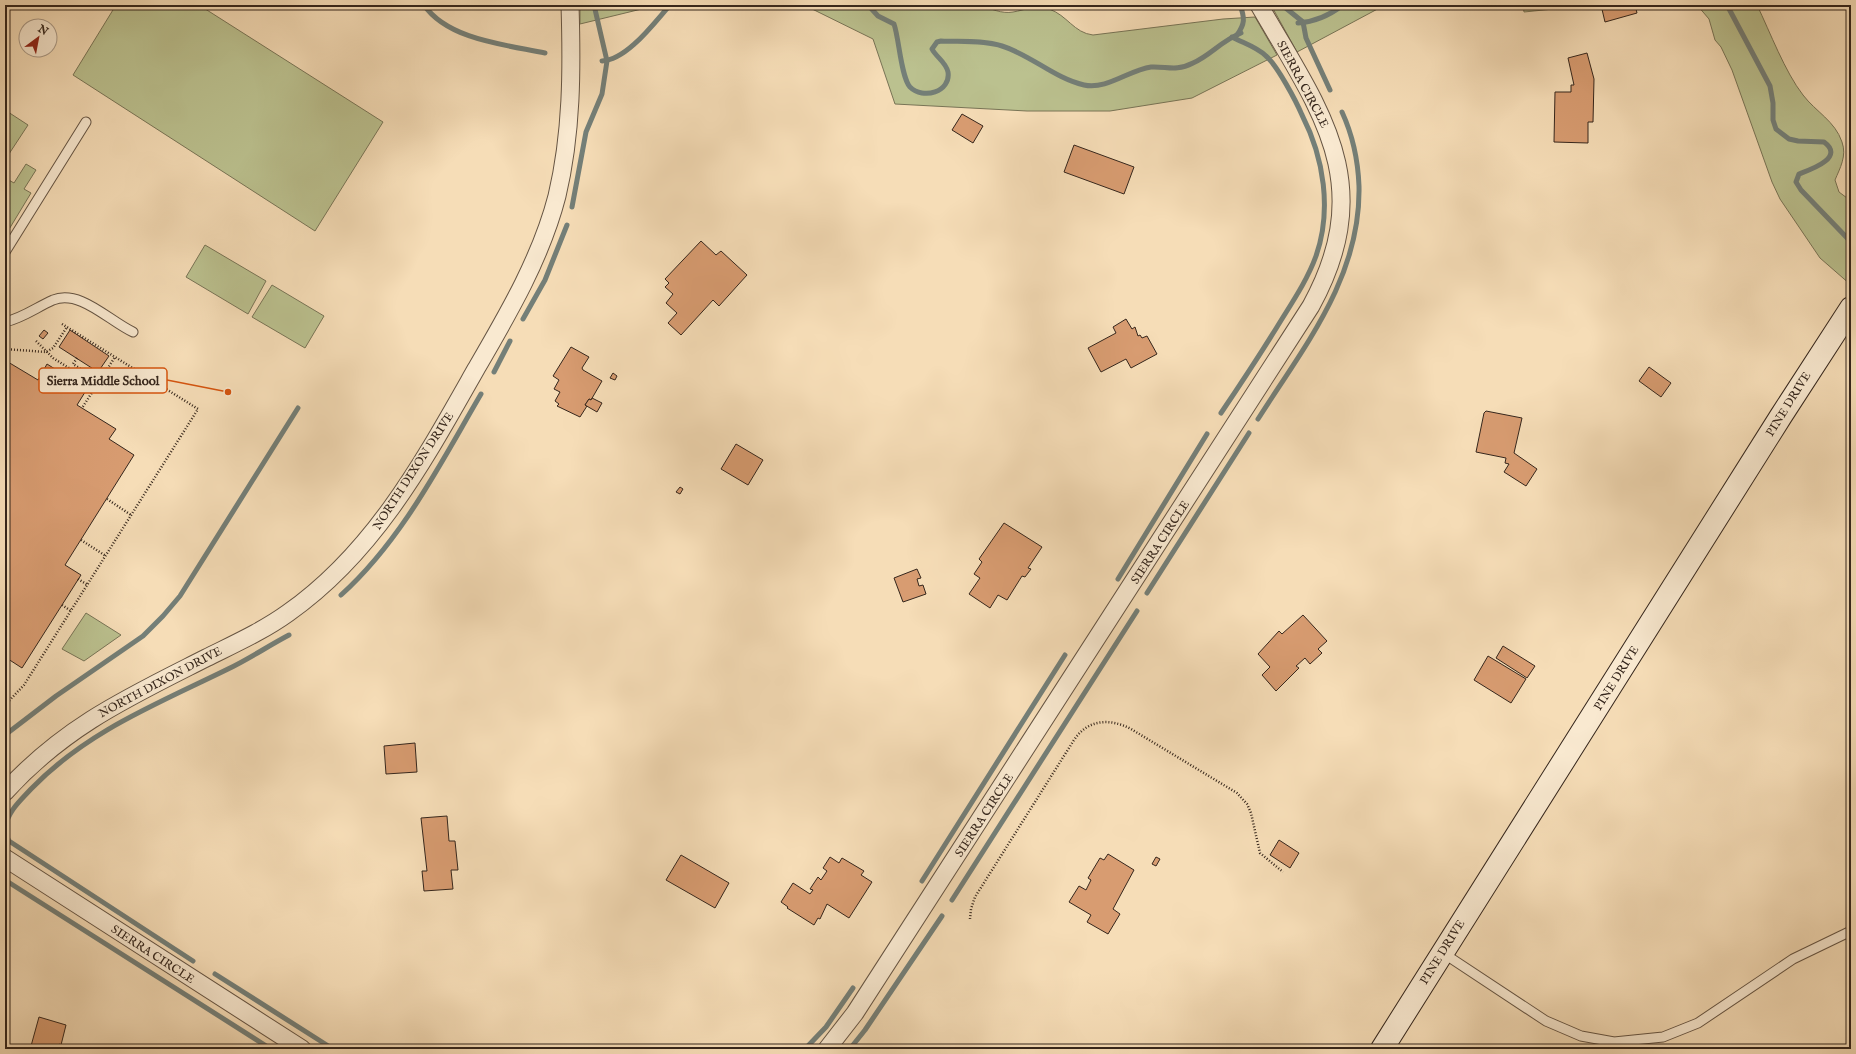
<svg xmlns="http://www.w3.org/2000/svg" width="1856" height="1054" font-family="'IM FELL English',serif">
	<rect width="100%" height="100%" fill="#f6ddb7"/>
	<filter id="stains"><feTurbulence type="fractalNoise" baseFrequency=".005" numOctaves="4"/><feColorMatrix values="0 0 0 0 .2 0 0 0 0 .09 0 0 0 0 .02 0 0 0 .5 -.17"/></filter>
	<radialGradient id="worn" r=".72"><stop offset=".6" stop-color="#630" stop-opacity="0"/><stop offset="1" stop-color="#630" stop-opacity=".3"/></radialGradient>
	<!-- green -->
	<g fill="#bbc18f" stroke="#787456">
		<polygon points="116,5 199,5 383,122 315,231 73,75"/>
		<polygon points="580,5 658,5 580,24"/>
		<path d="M804,5H981C991,9 1002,14 1013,12C1026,10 1036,4 1049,9C1067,15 1074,33 1093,35L1223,19L1255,17L1277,55L1192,98L1110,111H1027L895,104L873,39Z"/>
		<polygon points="1271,5 1385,5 1297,52"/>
		<polygon points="1523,5 1570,5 1563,8 1524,12"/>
		<path d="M1697,5H1757C1770,32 1785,72 1803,95C1816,112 1835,121 1842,142C1847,156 1840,168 1835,180L1839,192L1851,201V285L1820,258L1780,199L1772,182L1732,70L1721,47L1715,40L1709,19Z"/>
		<polygon points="5,110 28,125 5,160"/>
		<polygon points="26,164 36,170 24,189 31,193 8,231 5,229 5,182 7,179 14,183"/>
		<polygon points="205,245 266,281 248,314 186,277"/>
		<polygon points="272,285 324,316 305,348 252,317"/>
		<polygon points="86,613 121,635 84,661 62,649"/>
	</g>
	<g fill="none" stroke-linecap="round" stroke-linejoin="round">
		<!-- stream -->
		<g stroke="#747f78" stroke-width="5">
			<path d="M424,5C448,40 507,45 545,53"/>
			<path d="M868,5L878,16L894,24C899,38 901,77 910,87C923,100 951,92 948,72C946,62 936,57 932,49L937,42L941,41C960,42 983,40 1002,46C1031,55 1054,78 1084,85C1107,90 1129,70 1151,67C1167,66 1175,72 1193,63C1211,55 1221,41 1241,33"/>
			<polyline points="1282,5 1303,22 1306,38 1330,90"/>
			<path d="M1727,5L1770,86L1773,103V120L1776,129L1789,139L1798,141L1824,142C1846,158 1809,170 1799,174L1796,182L1801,190L1851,242"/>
			<path d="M1298,23C1314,22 1330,15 1343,5"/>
			<path d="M1237,35C1245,24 1245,18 1240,5"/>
			<path d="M602,61C627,60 654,23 670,5"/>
			<polyline points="572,207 586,132 602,94 607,61 594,5"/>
			<polyline points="523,319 545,280 567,225"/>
			<polyline points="494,372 510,341"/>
			<path d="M1221,413C1240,385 1259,356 1277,327C1291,304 1307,281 1316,256C1332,210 1324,158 1302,115C1296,101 1277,65 1266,56C1257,47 1243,43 1232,37"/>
			<path d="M1258,419C1305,345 1361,277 1359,186C1358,160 1353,136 1342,112"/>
			<polyline points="1118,579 1207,434"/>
			<polyline points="1147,593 1249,433"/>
			<path d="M341,595C402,540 440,464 481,394"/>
			<polyline points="5,735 56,696 143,636 163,616 180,596 298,408"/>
			<path d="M5,828C8,811 20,801 31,789C87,731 157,704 228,669C249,659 268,646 289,635"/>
			<polyline points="5,833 9,841 193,961"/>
			<polyline points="5,880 271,1049"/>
			<polyline points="922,881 1065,655"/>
			<polyline points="952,900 1137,611"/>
			<polyline points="215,974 333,1049"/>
			<polyline points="853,1045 865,1030 942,916"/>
			<polyline points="805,1049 826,1027 853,988"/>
		</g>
	</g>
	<!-- building -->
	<g fill="#d89c71" stroke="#35261c">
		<polygon points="1601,5 1635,5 1637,13 1605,22"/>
		<polygon points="1587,53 1594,79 1593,122 1588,122 1588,143 1554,142 1555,92 1571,92 1571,85 1574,85 1568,58"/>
		<polygon points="962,114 983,126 973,143 952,130"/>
		<polygon points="1074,145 1134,167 1124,194 1064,172"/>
		<polygon points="701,241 716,255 721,251 747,275 719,306 713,300 681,335 668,323 677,313 666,303 673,294 665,287 669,283 665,279"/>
		<polygon points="1126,319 1132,329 1135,327 1138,336 1140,335 1142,338 1147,336 1157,354 1131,368 1126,359 1101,372 1088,348 1116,333 1113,327"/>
		<polygon points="44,330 48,333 43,339 39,336"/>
		<polygon points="70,330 109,356 98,372 59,347"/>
		<polygon points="571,347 589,357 582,368 583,370 602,381 591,400 589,399 585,405 587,406 580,417 557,406 559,404 555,401 560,392 554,389 559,380 553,376"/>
		<polygon points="8,362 38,380 47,364 87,389 77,405 116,429 109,439 134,455 65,565 81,575 22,668 5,657 5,367"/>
		<polygon points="1649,367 1671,383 1661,397 1639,381"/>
		<polygon points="613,373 617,376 615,380 610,378"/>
		<polygon points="592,398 602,403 597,412 585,405 589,399 591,400"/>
		<polygon points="1486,411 1522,418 1514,453 1537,469 1526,486 1504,472 1509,464 1505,463 1506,458 1476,452 1484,413"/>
		<polygon points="736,444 763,460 748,485 721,469"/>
		<polygon points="680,487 683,489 680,494 676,492"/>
		<polygon points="1004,523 1042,547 1028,568 1031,569 1025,577 1022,576 1007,600 998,595 990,608 969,594 980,578 974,574 982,562 979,559"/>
		<polygon points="917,569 921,578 917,579 919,586 923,585 926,594 903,602 894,578"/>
		<polygon points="1303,615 1327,641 1318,649 1322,653 1310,664 1305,658 1296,666 1299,668 1276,691 1262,675 1270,667 1258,654 1279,631 1282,634"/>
		<polygon points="1503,646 1535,666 1527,678 1496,658"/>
		<polygon points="1488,656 1526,679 1511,703 1474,680"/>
		<polygon points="415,743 417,772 386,774 384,746"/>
		<polygon points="447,816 449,841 455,841 458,870 451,870 453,889 424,891 422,871 427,871 421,818"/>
		<polygon points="1279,840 1299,853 1290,868 1270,855"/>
		<polygon points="1108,854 1134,870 1113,909 1120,914 1108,934 1087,922 1091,915 1069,902 1079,886 1086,890 1091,880 1088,878 1100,858 1104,860"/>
		<polygon points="681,855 729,883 715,908 666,880"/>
		<polygon points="830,857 839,863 842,858 864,871 861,875 872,882 849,918 827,904 820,919 818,918 814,925 787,908 788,907 781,902 793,883 810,894 813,890 810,889 818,877 821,880 827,871 823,868"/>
		<polygon points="1156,857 1160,859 1156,866 1152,864"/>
		<polygon points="39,1017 66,1025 61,1045 59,1044 58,1049 32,1049 33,1046 31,1046"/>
	</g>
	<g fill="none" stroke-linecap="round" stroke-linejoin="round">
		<!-- service casing -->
		<g stroke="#655443" stroke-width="11">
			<g id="service">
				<polyline points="5,252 86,122"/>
				<path d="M5,322C23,318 37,307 53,300C80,289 109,321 133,332"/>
				<polyline points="1443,953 1546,1021 1581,1036 1614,1042 1663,1037 1698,1023 1793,959 1851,931"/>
			</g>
		</g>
		<!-- minor casing -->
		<g stroke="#655443" stroke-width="19">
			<g id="minor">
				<path d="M5,792C65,726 129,697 206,658C234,644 263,631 288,613C375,552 425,459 476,369C508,314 541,258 557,196C572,133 572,69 570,5"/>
				<polyline points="5,858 302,1049"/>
				<path d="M827,1049L855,1013L1311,306C1378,183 1321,112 1259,5"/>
			</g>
		</g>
		<!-- secondary casing -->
		<g stroke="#35261c" stroke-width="24">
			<polyline id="secondary" points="1382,1049 1781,416 1851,308"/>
		</g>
		<!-- path -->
		<g stroke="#35261c" stroke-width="2.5" stroke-dasharray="1 2" stroke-linecap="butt">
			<polyline points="62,324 115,357"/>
			<polyline points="36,341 53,358 96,385"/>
			<polyline points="5,349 46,352 53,348 67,327"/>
			<polyline points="77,358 73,364 99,381"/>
			<polyline points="107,499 131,515"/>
			<polyline points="81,540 106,556"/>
			<polyline points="78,579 88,585"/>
			<polyline points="62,605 71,611"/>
			<polyline points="5,705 24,685 198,409 115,357 82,408"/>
			<path d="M970,919L971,909L975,897L1074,740C1088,719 1110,718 1131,729L1237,793L1247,804L1251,813L1260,853L1283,872"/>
		</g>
		<!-- service -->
		<use href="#service" stroke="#f9e9d0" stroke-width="9"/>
		<!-- minor -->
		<use href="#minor" stroke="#f9e9d0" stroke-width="17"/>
		<!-- secondary -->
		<use href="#secondary" stroke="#f9e9d0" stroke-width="22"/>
	</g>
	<g text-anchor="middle" stroke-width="3" stroke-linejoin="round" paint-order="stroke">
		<!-- street labels -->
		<g font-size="12" fill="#35261c" stroke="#f9e9d0">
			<text transform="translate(1303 84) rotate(62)" y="4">SIERRA CIRCLE</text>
			<text transform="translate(1788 404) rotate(-58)" y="4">PINE DRIVE</text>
			<text transform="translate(413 471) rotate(-57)" y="4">NORTH DIXON DRIVE</text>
			<text transform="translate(1160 542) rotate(-57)" y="4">SIERRA CIRCLE</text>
			<text transform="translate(1616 678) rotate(-58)" y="4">PINE DRIVE</text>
			<text transform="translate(160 682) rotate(-28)" y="4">NORTH DIXON DRIVE</text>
			<text transform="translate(984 815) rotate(-57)" y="4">SIERRA CIRCLE</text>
			<text transform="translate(1442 952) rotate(-58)" y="4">PINE DRIVE</text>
			<text transform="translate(153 954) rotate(33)" y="4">SIERRA CIRCLE</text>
		</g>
	</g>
	<!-- callouts -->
	<path fill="none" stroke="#d6540e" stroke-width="1.5" d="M228 392L167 380"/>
	<circle fill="#d6540e" stroke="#f9e9d0" stroke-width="1.5" cx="228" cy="392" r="4"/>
	<rect fill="#f9e9d0" stroke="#d6540e" stroke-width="1.5" x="39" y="368" width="128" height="25" rx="4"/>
	<g font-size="13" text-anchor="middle" font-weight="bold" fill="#35261c">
		<text x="103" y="385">Sierra Middle School</text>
	</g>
	<!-- margin -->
	<rect width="1856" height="1054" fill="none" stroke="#f6ddb7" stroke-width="20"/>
	<rect x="6" y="6" width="1844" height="1042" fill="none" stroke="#35261c" stroke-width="2"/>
	<rect x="10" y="10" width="1836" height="1034" fill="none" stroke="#35261c"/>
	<!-- north arrow -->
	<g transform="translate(38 38) rotate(32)"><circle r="19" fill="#f9e9d0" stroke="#ab9b88"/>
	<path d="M0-3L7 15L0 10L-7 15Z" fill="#8f2418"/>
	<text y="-6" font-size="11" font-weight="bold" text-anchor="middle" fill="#35261c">N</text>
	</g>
	<rect width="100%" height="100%" filter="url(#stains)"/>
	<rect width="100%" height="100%" fill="url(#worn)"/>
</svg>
